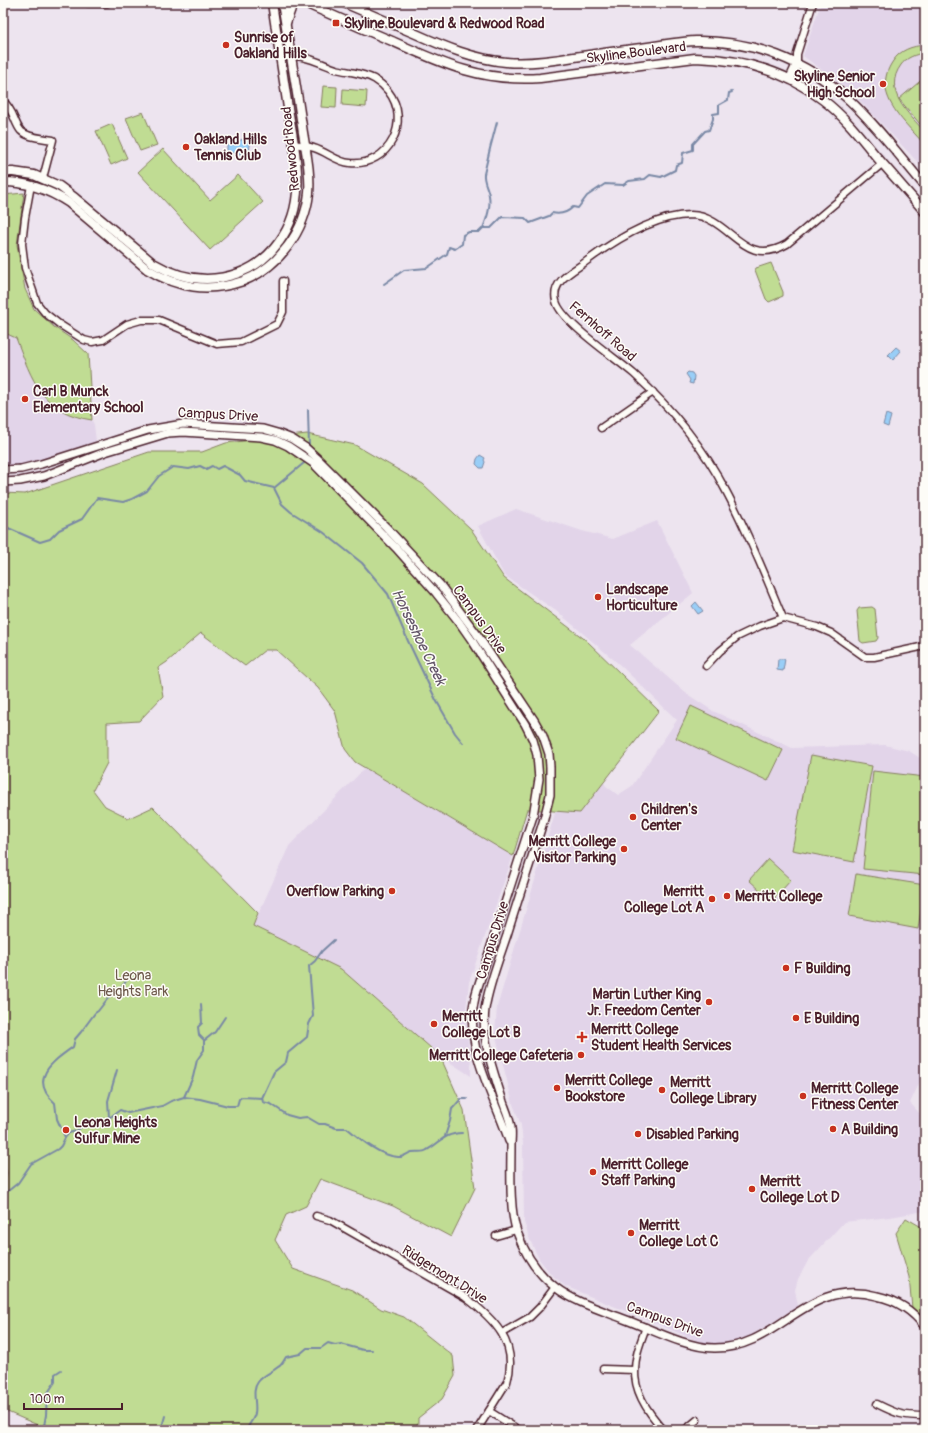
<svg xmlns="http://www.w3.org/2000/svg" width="928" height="1433" font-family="Pangolin,sans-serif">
	<rect width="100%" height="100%" fill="#ede4ef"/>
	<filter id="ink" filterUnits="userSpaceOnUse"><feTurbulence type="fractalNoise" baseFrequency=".025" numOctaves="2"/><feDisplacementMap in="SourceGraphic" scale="8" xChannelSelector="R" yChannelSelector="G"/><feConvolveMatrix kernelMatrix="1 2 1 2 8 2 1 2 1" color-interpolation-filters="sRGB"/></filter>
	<g filter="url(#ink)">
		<!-- built -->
		<g fill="#e2d4e9">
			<polygon points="821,3 925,3 925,170 852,92 803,56"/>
			<polygon points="7,334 16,338 36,386 43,395 52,404 77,418 92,420 94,425 96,441 50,459 13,468 3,469 3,335"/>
			<polygon points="516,509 582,531 613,539 657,521 693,593 630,645 687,694 713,711 792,748 885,745 909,751 925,761 925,1071 910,1103 925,1119 925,1211 890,1217 844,1222 808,1261 798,1279 795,1290 798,1306 750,1336 734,1342 716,1345 703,1343 565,1286 551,1274 539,1259 530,1240 524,1222 523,1143 521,1125 513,1104 495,1033 497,1007 555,813 562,784 542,692 606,786 618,795 632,786 677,720 620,665 559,613 504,575 478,526"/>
			<polygon points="365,768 513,856 469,982 465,1018 471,1065 471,1076 440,1056 341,969 253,926 289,846"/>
		</g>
		<!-- green -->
		<g fill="#c0dc93" stroke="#857e5f">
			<path d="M925,45V53C915,54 906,58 901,65C882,91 909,114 925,132V145C905,122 870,94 893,61C900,50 912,46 925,45Z"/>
			<polygon points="925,77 925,130 899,99"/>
			<polygon points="323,86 337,87 336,108 321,107"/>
			<polygon points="343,89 367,91 366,107 342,105"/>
			<polygon points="143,112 157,145 140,151 126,118"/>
			<polygon points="112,124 127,158 111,165 96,131"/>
			<polygon points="163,149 210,200 238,175 263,202 210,250 138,172"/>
			<path d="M24,193L17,245L25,289L34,309L54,327L73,340L88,354L92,420C42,413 32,380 16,338L7,334L3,335V195Z"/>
			<polygon points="771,263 783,292 783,296 769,302 766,299 755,270 756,268"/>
			<polygon points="307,434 355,445 423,484 471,529 504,578 587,641 659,711 580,813 527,809 513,856 355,762 345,749 335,711 318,688 276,650 265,650 245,666 201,633 167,662 158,668 163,696 139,721 107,723 107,763 93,790 105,806 123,815 127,819 153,807 258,913 253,926 341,969 440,1056 464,1110 475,1188 451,1237 393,1206 320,1179 306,1206 286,1215 275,1240 293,1269 352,1290 381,1309 404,1317 453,1356 455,1376 442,1399 418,1418 418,1430 49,1430 3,1410 3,1191 7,1173 3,1158 3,493 25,494 149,452 202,452 226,443"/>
			<polygon points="872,607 875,609 878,638 876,641 863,643 860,641 857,611 859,608"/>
			<polygon points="691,706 783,750 768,781 676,738"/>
			<polygon points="811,755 872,766 854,862 792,850"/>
			<polygon points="873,771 925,777 925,875 863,869"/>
			<polygon points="768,859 791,880 772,901 749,880"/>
			<polygon points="856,874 925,885 918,929 849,916"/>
			<polygon points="906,1218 925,1229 925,1321 912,1308 909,1277 896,1233"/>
		</g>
		<!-- water -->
		<g fill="#99cef7" stroke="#7988a5">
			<polygon points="248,139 250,145 249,152 239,154 227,152 227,145 238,144 240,140"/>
			<polygon points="896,347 901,351 893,360 888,355"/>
			<polygon points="688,372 692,373 694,376 693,384 689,383 690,380 686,374"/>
			<polygon points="886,414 891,416 888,427 883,425"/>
			<polygon points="480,455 485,458 484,460 485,462 483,468 480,468 476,464 477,459"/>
			<polygon points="696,602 703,611 698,614 692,606"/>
			<polygon points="778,659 785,659 783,671 777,670"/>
		</g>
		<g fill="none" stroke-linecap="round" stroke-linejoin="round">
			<!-- stream -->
			<g stroke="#7988a5" stroke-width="2">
				<path d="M483,228C487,218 491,207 489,195C488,188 483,181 484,174C488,156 492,140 497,122"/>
				<path d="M384,284L404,270L427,268L447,254L449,247L455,249L462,244L463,235L469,232H479L483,228H491L502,217L525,218L530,223L549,216L552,213C560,215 567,213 573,207L578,208L587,196L605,184L623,185L629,181L645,179L650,175L661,177L675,170L676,165L682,163L683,153L693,150V144L705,131L709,130L713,119V114L719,113V105L728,100L729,93L732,92"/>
				<polyline points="308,410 309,447"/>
				<polyline points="274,488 304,463"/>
				<polyline points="3,527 6,527 40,542 50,539 59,530 82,519 97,498 123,502 132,499 147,491 159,476 173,467 189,469 200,466 206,469 212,466 217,469 223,466 240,475 245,481 274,488 282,504 291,512 323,532 362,563 388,594 408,641 436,700 455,733 463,743"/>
				<polyline points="205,1040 215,1032 225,1017"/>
				<polyline points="184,1097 193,1077 197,1060 204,1050 204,1040 199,1035 198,1027 202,1023 201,1004"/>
				<polyline points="262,1098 274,1072 286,1062 288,1053 307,1037 309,1024 313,1016 309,966 315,961 322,951 334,940"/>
				<polyline points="109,1117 108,1101 117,1070"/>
				<polyline points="445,1136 450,1121 452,1109 461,1099 467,1099"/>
				<path d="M65,1137L57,1119L55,1103C28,1079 52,1062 73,1047L75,1039L81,1032L95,1013L98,1011L116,988L120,989L130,976"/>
				<path d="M3,1195L18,1183L31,1164L58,1149L61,1146L65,1138L69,1133L76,1131L83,1126L91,1122L109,1118L120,1110L128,1113L162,1106L171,1101L184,1097L200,1099L228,1106H237L239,1099L242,1097L262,1098L263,1102L271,1104L287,1115L298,1118L307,1117L319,1124H325L336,1128H347C360,1139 380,1156 398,1157C403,1158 407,1153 412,1152C417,1151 423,1153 427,1150C442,1142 442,1134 462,1133"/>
				<polyline points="44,1426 46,1415 47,1394 55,1382 55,1374 61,1370"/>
				<polyline points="161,1430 165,1416"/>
				<path d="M247,1430C248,1424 254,1420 255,1413C257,1403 251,1391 258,1382C263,1375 271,1373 278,1367C282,1365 284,1360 286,1357L300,1354L307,1348H321L328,1343L335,1345L341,1344L363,1350H372"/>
			</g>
			<!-- minor casing -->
			<g stroke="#4a1f2b" stroke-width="9">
				<g id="minor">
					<polyline points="88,3 107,3"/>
					<path d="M280,58C287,57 295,55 302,57C313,59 325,65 336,69C348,72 363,73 374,79C379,82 384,86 388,91C412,121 389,167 350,163C337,162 327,152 314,148C308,146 300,145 293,144"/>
					<polyline points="797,64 797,54 813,3"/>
					<path d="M3,101C14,110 14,123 21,131C28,138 44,138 53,140L43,178"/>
					<polyline points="31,185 25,218 22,244 25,268 33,291 37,303 45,313 59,324 84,340 92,342 103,340 127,324 141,320 159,320 217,344 241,342 277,324 283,312 283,281"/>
					<polyline points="601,428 653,392"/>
					<path d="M783,618C765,575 748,532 726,491C704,448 670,407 634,374C616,358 561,322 556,301C551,282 571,272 584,263C612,242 654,215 691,215C731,216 742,270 787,244L883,163"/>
					<polyline points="706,666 720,651 737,637 760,626 783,618 817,627 831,633 865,657 874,657 925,646"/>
					<path d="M316,1216L330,1220L465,1297C494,1319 519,1343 507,1382L477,1430"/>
					<polyline points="496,1236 516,1230"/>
					<path d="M646,1327C641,1341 635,1355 635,1370C634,1393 649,1414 664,1430"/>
					<polyline points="502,1333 530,1317 540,1307 555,1287"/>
					<polyline points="603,1369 635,1370"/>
					<path d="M877,1404C897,1414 902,1416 925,1416"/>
					<polyline points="489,1411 519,1430"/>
					<polyline points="685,1430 697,1420"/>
				</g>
			</g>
			<!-- tertiary casing -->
			<g stroke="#4a1f2b" stroke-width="10">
				<g id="tertiary">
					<path d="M3,470L21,469L41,464L148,430L183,424L263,429L277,433L292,439L306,448L317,458L386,527L441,586L476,633L534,720L543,736L549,754L550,767V795L544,819C532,858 519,896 507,935C499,959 489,984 485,1009C481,1041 494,1072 503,1102C506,1110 510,1119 511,1128C512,1133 511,1140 511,1146C511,1169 509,1210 517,1232C524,1252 537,1273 555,1287C574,1302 601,1310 624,1319C651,1329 687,1348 714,1348C780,1349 804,1277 877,1296C896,1300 913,1311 925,1327"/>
					<path d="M3,482L20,481L44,476L105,452L168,433L183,432L261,437L275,440L288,446L313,463L396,548L436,593L459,622L473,642L525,724L533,740L537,755L539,779L533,816L477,990C475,996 474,1002 473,1008C468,1055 495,1098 509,1141"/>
				</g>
			</g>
			<!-- secondary casing -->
			<g stroke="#4a1f2b" stroke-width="11">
				<g id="secondary">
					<path d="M344,3C368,13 392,24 416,34C445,47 474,59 506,62C529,64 551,61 574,57C596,54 619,51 641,48C659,45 678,42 696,41C752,40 806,61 847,98C875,123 901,158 925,186"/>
					<path d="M286,23L292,6L299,3H305C334,16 363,29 392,41C443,64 482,82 540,78L695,58C741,59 786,71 823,100C843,115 859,135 875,155C892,174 908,193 925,212"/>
					<polyline points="790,79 797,64"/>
					<path d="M3,172H13L34,175L59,186L75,198L153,263C180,279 209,284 239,273C255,267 269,256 279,242C309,202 295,153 288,108C283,73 277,38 272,3"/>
					<path d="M3,182C28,182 48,189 69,203L147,269C178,288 208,293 243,281C279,267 305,231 309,193C311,171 305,148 302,126C296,85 289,44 282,3"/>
				</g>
			</g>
			<!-- minor -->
			<use href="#minor" stroke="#fdfcf7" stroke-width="6"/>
			<!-- tertiary -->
			<use href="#tertiary" stroke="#fdfcf7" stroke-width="7"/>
			<!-- secondary -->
			<use href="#secondary" stroke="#fdfcf7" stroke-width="8"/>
		</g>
	</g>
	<!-- markers -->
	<g fill="#c8321e" stroke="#fdfcf7" stroke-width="1.5">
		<rect x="332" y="19" width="8" height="8" rx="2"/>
		<circle cx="226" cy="45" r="4"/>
		<circle cx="883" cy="84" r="4"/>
		<circle cx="186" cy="147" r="4"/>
		<circle cx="25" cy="399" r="4"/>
		<circle cx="598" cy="597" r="4"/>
		<circle cx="633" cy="817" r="4"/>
		<circle cx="624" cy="849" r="4"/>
		<circle cx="392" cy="891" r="4"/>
		<circle cx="727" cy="896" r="4"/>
		<circle cx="712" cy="899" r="4"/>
		<circle cx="786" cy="968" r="4"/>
		<circle cx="709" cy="1002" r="4"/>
		<circle cx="796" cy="1018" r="4"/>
		<circle cx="434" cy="1024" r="4"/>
		<path d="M580 1031h4v4h4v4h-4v4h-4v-4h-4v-4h4z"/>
		<circle cx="581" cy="1055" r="4"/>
		<circle cx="557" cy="1088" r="4"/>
		<circle cx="662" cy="1090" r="4"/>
		<circle cx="803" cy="1096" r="4"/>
		<circle cx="833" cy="1129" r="4"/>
		<circle cx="66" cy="1130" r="4"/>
		<circle cx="638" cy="1134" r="4"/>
		<circle cx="593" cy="1172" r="4"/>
		<circle cx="752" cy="1189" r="4"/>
		<circle cx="631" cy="1233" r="4"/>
	</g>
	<g text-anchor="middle" stroke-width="3" stroke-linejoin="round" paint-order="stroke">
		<!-- poi labels -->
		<g font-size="14" font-weight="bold" fill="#4a1f2b" stroke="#fdfcf7" text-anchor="start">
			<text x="344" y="28">Skyline Boulevard &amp; Redwood Road</text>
			<text x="234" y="42">Sunrise of<tspan x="234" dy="16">Oakland Hills</tspan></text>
			<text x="875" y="81" text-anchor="end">Skyline Senior<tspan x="875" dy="16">High School</tspan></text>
			<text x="194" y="144">Oakland Hills<tspan x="194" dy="16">Tennis Club</tspan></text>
			<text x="33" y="396">Carl B Munck<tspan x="33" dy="16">Elementary School</tspan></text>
			<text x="606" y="594">Landscape<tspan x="606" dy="16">Horticulture</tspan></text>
			<text x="641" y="814">Children's<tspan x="641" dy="16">Center</tspan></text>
			<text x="616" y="846" text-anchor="end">Merritt College<tspan x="616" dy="16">Visitor Parking</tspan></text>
			<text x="384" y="896" text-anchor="end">Overflow Parking</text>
			<text x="704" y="896" text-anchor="end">Merritt<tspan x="704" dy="16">College Lot A</tspan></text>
			<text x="735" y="901">Merritt College</text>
			<text x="794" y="973">F Building</text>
			<text x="701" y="999" text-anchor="end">Martin Luther King<tspan x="701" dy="16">Jr. Freedom Center</tspan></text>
			<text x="442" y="1021">Merritt<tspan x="442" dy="16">College Lot B</tspan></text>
			<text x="804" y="1023">E Building</text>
			<text x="591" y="1034">Merritt College<tspan x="591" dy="16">Student Health Services</tspan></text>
			<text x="573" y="1060" text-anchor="end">Merritt College Cafeteria</text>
			<text x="565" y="1085">Merritt College<tspan x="565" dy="16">Bookstore</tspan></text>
			<text x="670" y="1087">Merritt<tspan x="670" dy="16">College Library</tspan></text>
			<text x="811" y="1093">Merritt College<tspan x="811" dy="16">Fitness Center</tspan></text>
			<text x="74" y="1127">Leona Heights<tspan x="74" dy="16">Sulfur Mine</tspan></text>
			<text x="841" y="1134">A Building</text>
			<text x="646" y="1139">Disabled Parking</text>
			<text x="601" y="1169">Merritt College<tspan x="601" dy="16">Staff Parking</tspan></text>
			<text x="760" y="1186">Merritt<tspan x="760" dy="16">College Lot D</tspan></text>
			<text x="639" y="1230">Merritt<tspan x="639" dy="16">College Lot C</tspan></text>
		</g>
		<!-- street labels -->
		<g font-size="14" fill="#4a1f2b" stroke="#fdfcf7">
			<text transform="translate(636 52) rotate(-7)" y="5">Skyline Boulevard</text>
			<text transform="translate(290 149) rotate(-96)" y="5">Redwood Road</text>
			<text transform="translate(603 331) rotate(41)" y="5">Fernhoff Road</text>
			<text transform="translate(218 414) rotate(3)" y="5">Campus Drive</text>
			<text transform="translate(480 619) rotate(54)" y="5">Campus Drive</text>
			<text transform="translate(492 940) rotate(-73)" y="5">Campus Drive</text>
			<text transform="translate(445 1274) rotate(32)" y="5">Ridgemont Drive</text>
			<text transform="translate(665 1319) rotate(20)" y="5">Campus Drive</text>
		</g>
		<!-- park labels -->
		<g font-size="14" fill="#6d584a" stroke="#fdfcf7">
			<text x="133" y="980">Leona<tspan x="133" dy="16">Heights Park</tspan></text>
		</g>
		<!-- water labels -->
		<g font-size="15" font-style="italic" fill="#625468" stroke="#fdfcf7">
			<text transform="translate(419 637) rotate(64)" y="5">Horseshoe Creek</text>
		</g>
	</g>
	<!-- margin -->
	<rect width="928" height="1433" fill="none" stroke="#fdfcf7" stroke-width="16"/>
	<rect x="8" y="8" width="912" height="1417" fill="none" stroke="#4a1f2b" stroke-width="1.5" filter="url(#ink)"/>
	<!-- scale -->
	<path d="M24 1403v6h98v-6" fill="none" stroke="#4a1f2b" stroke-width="2"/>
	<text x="30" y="1403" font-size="12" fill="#4a1f2b" stroke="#fdfcf7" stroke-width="3" paint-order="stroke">100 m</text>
</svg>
